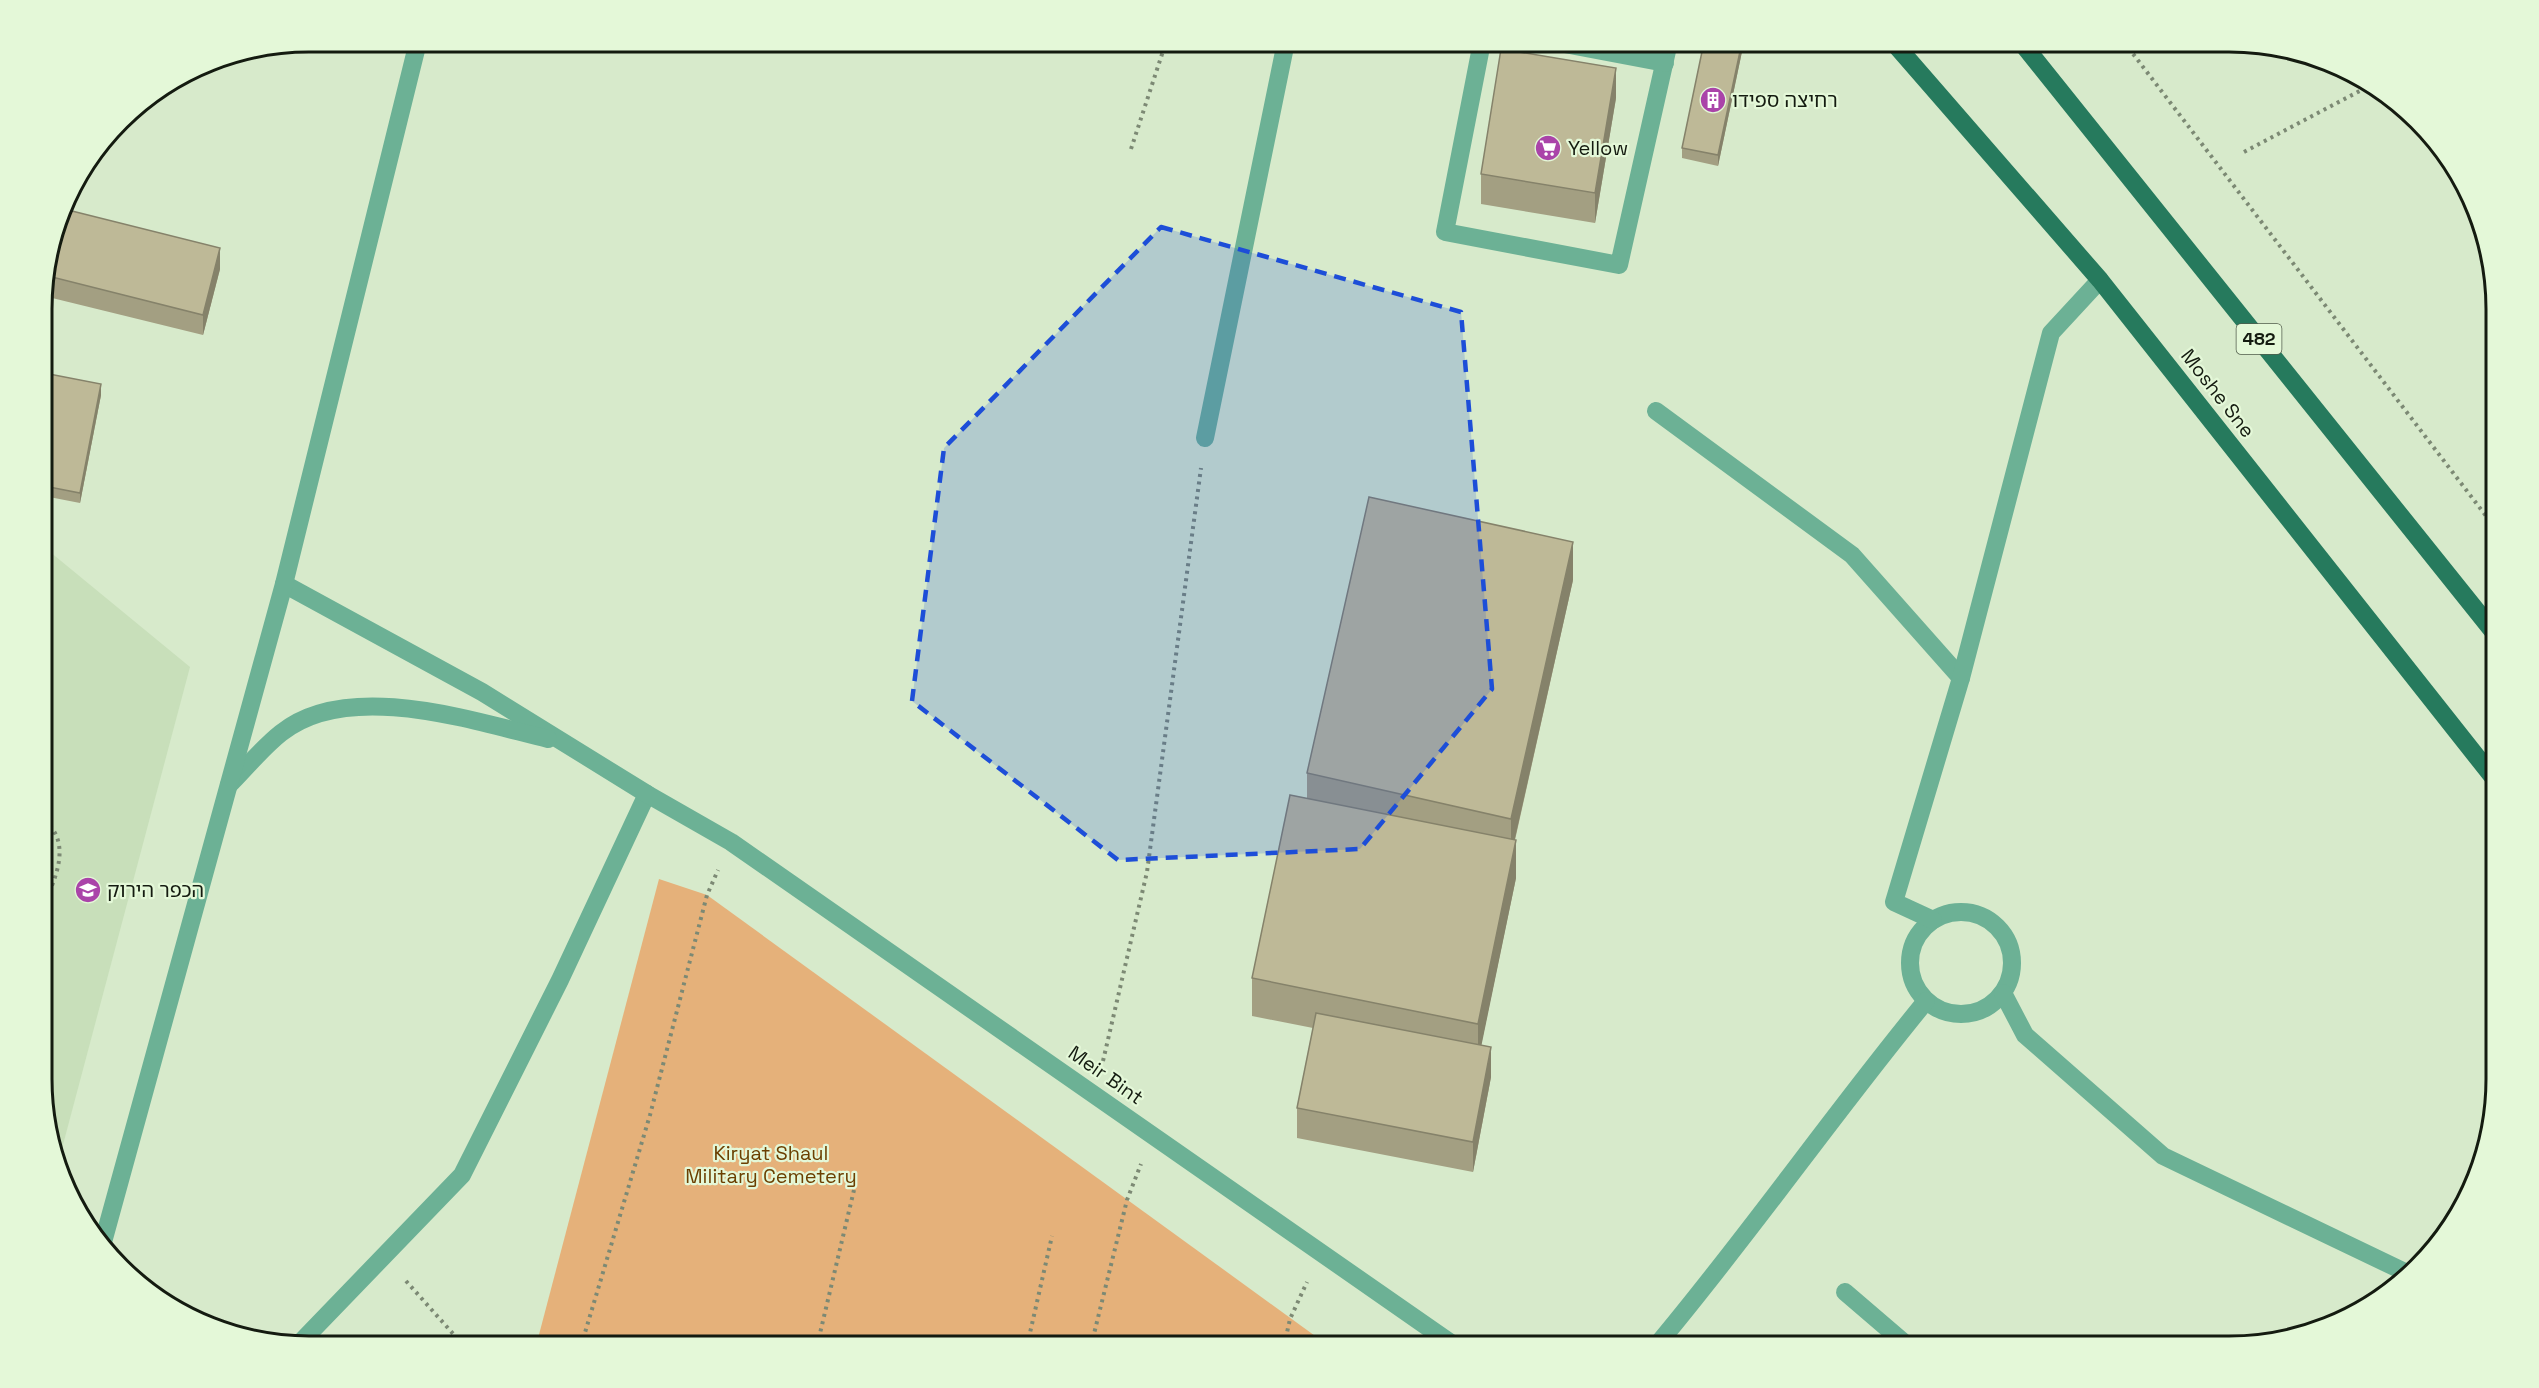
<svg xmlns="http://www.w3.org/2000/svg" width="2539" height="1388" font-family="'Space Grotesk','Noto Sans Hebrew',sans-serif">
	<rect width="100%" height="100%" fill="#d7eacb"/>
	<!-- built -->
	<polygon fill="#c8dfba" points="44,547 190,667 60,1156 44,1113"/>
	<!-- green -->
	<polygon fill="#e5b17a" points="659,879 707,895 1329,1346 536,1346"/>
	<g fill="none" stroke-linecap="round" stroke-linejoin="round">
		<!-- path -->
		<g stroke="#7c8974" stroke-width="4" stroke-dasharray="3 4.5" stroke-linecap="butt">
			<polyline points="2124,42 2496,529"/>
			<polyline points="1131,149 1166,42"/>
			<polyline points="2244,152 2371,85"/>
			<path d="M44,821C72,841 56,879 44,903"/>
			<polyline points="1103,1061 1147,872 1201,468"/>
			<polyline points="406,1281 464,1346"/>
			<polyline points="581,1346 650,1115 707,895 718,870"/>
			<polyline points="817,1346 854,1190"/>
			<polyline points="1027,1346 1052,1236"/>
			<polyline points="1091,1346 1127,1200 1141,1164"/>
			<polyline points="1284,1346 1290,1319 1307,1282"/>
		</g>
		<!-- service -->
		<g stroke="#6cb195" stroke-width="18">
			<polyline points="1482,42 1445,232 1619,265 1669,42"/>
			<polyline points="1554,42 1665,63"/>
			<polyline points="1656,411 1852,555 1961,678"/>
			<polyline points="1205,438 1286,42"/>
			<circle cx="1961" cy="963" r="51"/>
			<polyline points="1933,920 1894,902 1961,678 2051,333 2100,280"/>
			<polyline points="2003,993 2025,1035 2163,1156 2405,1272"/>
			<polyline points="1845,1292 1908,1346"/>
			<polyline points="298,1345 462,1175 560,980 647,794"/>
			<path d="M1656,1346C1750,1234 1833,1114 1926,1001"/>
		</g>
		<!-- minor -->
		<g stroke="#6cb195" stroke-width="18">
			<polyline points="284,584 482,692 647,794 731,842 1455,1346"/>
			<path d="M229,785C246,768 262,748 281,733C348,679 473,721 548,739"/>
			<polyline points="103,1242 284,584 418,42"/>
		</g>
		<!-- primary -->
		<g stroke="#267a5d" stroke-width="18">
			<polyline points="1893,42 2100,280 2496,781"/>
			<polyline points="2021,42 2496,635"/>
		</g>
	</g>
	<!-- wall -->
	<g fill="#a39f82">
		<polygon points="1744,42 1718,166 1682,158 1682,148"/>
		<polygon points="1616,98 1595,223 1481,204 1481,174"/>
		<polygon points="220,269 203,335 44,296 44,275"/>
		<polygon points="44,373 101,395 80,503 44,496"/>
		<polygon points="1573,580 1515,840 1516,878 1481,1045 1491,1077 1473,1172 1297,1138 1297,1108 1313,1028 1252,1016 1252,978 1307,798 1307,773"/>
	</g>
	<!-- shaded-wall -->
	<g fill="#85826a">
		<polygon points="1742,42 1744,42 1718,166 1718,155"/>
		<polygon points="1616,68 1616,98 1595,223 1595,193"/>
		<polygon points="220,248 220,269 203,335 203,315"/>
		<polygon points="101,384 101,395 80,503 80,493"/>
		<polygon points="1573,542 1573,580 1511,856 1511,819"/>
		<polygon points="1516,840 1516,878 1478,1062 1478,1024"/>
		<polygon points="1491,1047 1491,1077 1473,1172 1473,1142"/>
	</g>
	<!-- building -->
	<g fill="#beb997" stroke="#85826a" stroke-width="1.5">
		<polygon points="1704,42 1742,42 1718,155 1682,148"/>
		<polygon points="1501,49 1616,68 1595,193 1481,174"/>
		<polygon points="64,209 220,248 203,315 44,275"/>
		<polygon points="44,373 101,384 80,493 44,486"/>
		<polygon points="1369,497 1573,542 1511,819 1307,773"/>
		<polygon points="1290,795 1516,840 1478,1024 1252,978"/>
		<polygon points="1316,1013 1491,1047 1473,1142 1297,1108"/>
	</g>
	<!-- marked area -->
	<path fill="#1d4ed8" fill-opacity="0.2" stroke="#1d4ed8" stroke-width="4.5" stroke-dasharray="12 8" stroke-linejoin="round" d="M1161,227L1461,312L1492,689L1360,849L1118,860L912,701L944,448Z"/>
	<!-- icons -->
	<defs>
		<g id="building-disc" transform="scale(1.35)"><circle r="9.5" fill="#aa44a9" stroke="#e4f8d8"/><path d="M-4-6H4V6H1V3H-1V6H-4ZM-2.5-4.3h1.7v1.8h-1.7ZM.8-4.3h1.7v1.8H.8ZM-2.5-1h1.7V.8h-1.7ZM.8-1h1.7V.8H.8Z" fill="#fff"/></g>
		<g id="supermarket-disc" transform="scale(1.35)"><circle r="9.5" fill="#aa44a9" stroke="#e4f8d8"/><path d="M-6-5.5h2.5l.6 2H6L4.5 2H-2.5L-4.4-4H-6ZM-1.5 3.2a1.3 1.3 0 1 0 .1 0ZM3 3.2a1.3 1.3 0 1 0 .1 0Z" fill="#fff"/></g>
		<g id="school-disc" transform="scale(1.35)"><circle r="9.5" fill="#aa44a9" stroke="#e4f8d8"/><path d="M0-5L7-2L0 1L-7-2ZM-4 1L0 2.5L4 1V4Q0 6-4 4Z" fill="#fff"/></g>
	</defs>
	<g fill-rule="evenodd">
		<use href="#building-disc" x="1713" y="100"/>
		<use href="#supermarket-disc" x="1548" y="148"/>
		<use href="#school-disc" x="88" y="890"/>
	</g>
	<g text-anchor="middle" stroke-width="4.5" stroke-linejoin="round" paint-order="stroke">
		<!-- shield labels -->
		<rect fill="#e4f8d8" stroke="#525d4c" stroke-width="1.5" x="2236.5" y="324" width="45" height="30" rx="4.5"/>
		<g font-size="18" font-weight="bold" fill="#141b10">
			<text x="2259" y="345">482</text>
		</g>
		<!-- poi labels -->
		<g font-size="20" fill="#141b10" stroke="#e4f8d8" text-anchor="start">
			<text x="1732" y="107">רחיצה ספידו</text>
			<text x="1568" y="155">Yellow</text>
			<text x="107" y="897">הכפר הירוק</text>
		</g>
		<!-- street labels -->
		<g font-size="20" fill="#141b10" stroke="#e4f8d8">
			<text transform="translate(2218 393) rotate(52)" y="7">Moshe Sne</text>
			<text transform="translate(1106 1075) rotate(35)" y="7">Meir Bint</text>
		</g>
		<!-- park labels -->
		<g font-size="20" fill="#6b3f00" stroke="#e4f8d8">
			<text x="771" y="1160">Kiryat Shaul<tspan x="771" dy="23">Military Cemetery</tspan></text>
		</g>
	</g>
	<!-- crop -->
	<path d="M0 0H2539V1388H0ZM309 52H2229A257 257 0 0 1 2486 309V1079A257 257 0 0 1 2229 1336H309A257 257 0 0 1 52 1079V309A257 257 0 0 1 309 52Z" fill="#e4f8d8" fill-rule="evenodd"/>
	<path fill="none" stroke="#141b10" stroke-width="3" d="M309 52H2229A257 257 0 0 1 2486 309V1079A257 257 0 0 1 2229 1336H309A257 257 0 0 1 52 1079V309A257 257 0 0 1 309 52Z"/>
</svg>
